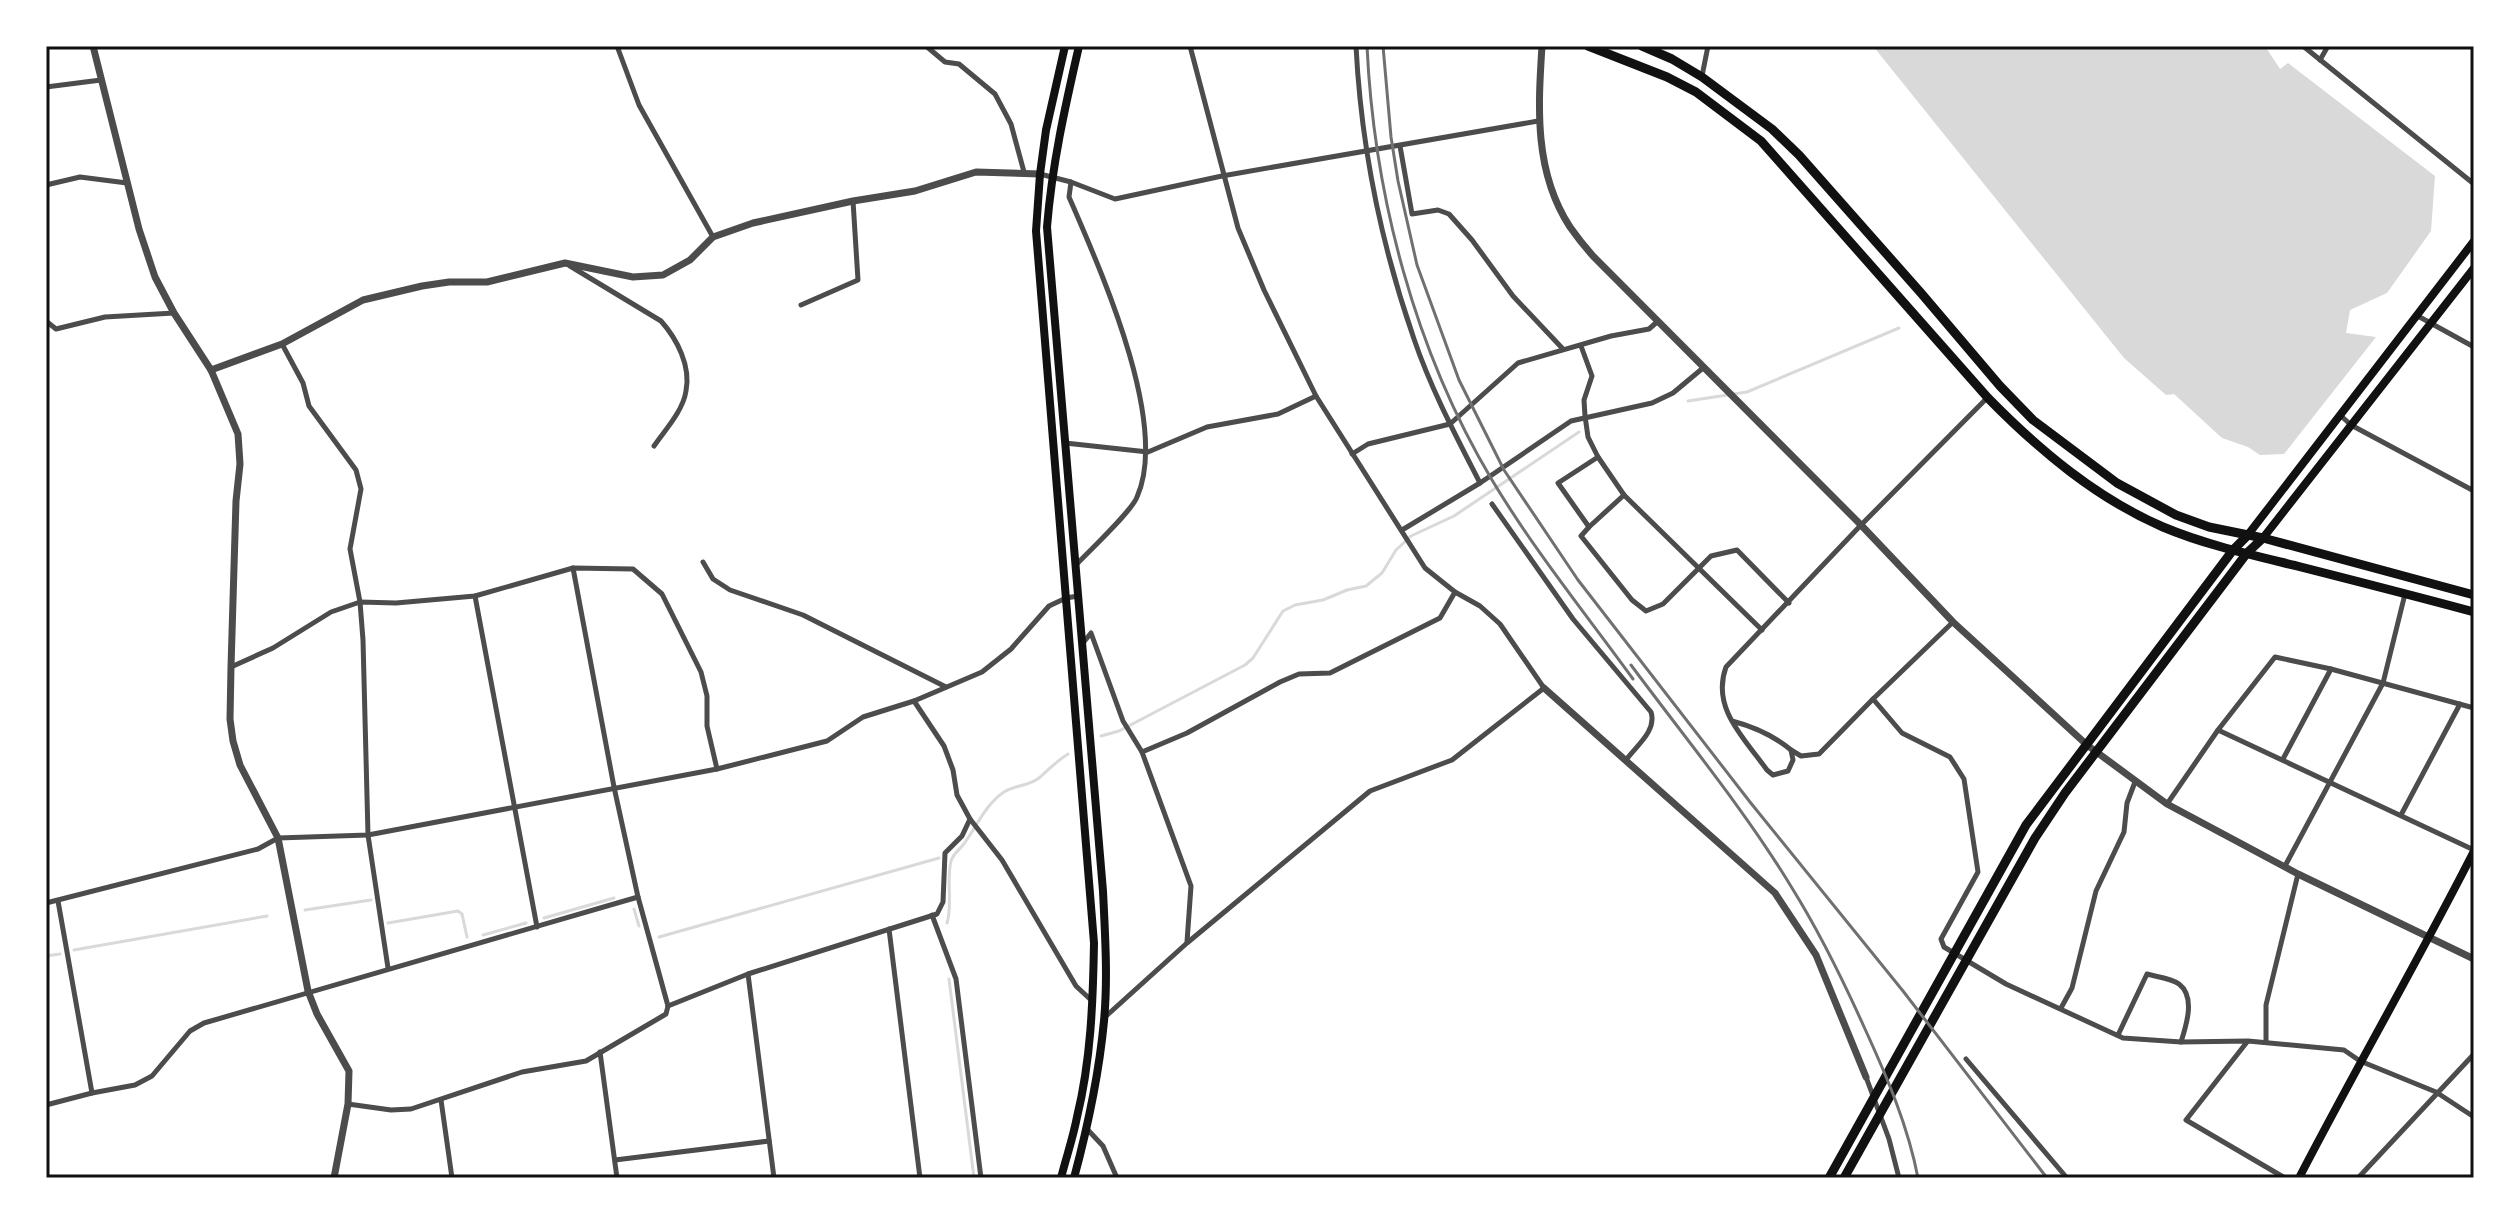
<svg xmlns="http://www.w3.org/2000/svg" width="2520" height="1224" font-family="Jost,sans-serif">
	<rect width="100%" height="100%" fill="#fff"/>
	<!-- water -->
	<polygon fill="#d9d9d9" points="1873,46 2265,46 2280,69 2288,63 2435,176 2431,231 2387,293 2350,310 2346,333 2376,337 2284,454 2260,455 2248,447 2222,438 2174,394 2166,395 2124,358"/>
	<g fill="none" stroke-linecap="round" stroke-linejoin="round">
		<!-- stream -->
		<g stroke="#d9d9d9" stroke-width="3">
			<polyline points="1688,401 1747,392 1899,328"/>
			<polyline points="1101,736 1119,731 1245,665 1253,658 1283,611 1295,605 1323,600 1347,590 1366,586 1382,573 1396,550 1411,536 1454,516 1579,432"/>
			<polyline points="634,909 639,926"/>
			<polyline points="305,910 371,900"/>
			<polyline points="544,918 614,898"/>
			<polyline points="388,923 458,911 462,914 467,937"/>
			<path d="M947,923C953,904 946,881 951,861C954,852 961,849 966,841C977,825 987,803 1004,792C1015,785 1029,786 1039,778C1050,769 1055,762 1068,754"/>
			<polyline points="483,935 526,923"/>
			<polyline points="659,937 939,858"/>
			<polyline points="74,950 267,916"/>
			<polyline points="46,956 60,954"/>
			<polyline points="949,979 974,1178"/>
		</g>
		<!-- minor -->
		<g stroke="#4c4c4c" stroke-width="5">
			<polyline points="617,46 639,105 713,237"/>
			<polyline points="926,46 945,62 959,64 995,94 1011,124 1024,172"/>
			<path d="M1356,46C1361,146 1381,244 1414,339C1431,389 1456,436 1480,483"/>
			<polyline points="2303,46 2474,184"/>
			<polyline points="2320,60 2328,46"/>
			<polyline points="1702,76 1708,46"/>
			<polyline points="46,87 101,80"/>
			<polyline points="1400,146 1412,214 1438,210 1449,214 1472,240 1513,296 1563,349"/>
			<polyline points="1040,174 1071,182 1115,199 1222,176 1538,121"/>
			<path d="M1071,182L1069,197C1100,269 1170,423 1137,497C1132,511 1088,552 1075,566"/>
			<polyline points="46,185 80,177 127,183"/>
			<path d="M570,266L661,321C677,339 691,366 686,391C683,411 665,430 654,446"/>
			<polyline points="801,305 858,280 853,201"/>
			<polyline points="2416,315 2474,347"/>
			<polyline points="46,321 56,329 105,317 174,313"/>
			<polyline points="282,344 303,383 309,406 356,470 361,489 350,549 360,602 363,640 368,835 388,968"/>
			<polyline points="1581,346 1592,376 1584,400 1585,416 1588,437 1598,457 1624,495 1762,630"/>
			<polyline points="2340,415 2351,425 2474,491"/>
			<polyline points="1065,443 1148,452 1207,427 1278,414 1316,396"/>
			<polyline points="1352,454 1368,444 1450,424 1518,363 1611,336 1649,329 1657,322"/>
			<polyline points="1598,457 1558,483 1589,527 1624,495"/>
			<path d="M1492,504L1573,619L1651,712C1657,731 1636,746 1626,760"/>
			<polyline points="1589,527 1581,536 1632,600 1646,611 1663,604 1711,556 1737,550 1789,603"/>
			<polyline points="1402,530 1480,483 1571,421 1652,403 1673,393 1703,368"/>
			<polyline points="703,562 713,579 730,590 803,615 946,687"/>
			<polyline points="573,568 614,787 638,897 668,1006"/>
			<polyline points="475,596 537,927"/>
			<polyline points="1953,622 1873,699 1902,733 1950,757 1964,779 1978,872 1941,939 1944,947 2006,984 2123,1038 2181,1042 2248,1041 2344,1050 2360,1061 2436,1092 2474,1117"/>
			<polyline points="1083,643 1091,633 1123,721 1142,752 1191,886 1187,942"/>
			<polyline points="231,667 273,648 331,612 360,602 396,603 475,596 573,568 633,569 662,594 701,672 707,696 707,726 717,769"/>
			<polyline points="914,701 944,746 953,770 957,795 970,819 1002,860 1076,986 1091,1000"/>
			<path d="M1732,721C1755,727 1773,735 1791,750L1793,760L1788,771L1773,775L1767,770C1744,738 1711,708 1726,667L1861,525L1987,398"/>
			<polyline points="2218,730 2474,850"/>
			<polyline points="1791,750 1801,756 1819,754 1873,699"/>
			<polyline points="1142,752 1187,733 1280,682 1299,674 1330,673 1440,618 1455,592"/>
			<polyline points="2283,759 2331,669"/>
			<polyline points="2167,804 2218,730 2275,657 2331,669 2474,708"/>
			<polyline points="2401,815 2460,704"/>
			<polyline points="2285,866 2383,683 2405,594"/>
			<polyline points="58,901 92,1093"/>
			<polyline points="46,903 258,849 278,838 368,835 717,769 827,741 863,717 914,701 982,672 1011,649 1049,606 1066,598 1078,596"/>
			<polyline points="932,915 956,979 981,1178"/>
			<polyline points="889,929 920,1178"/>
			<polyline points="748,974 774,1178"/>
			<polyline points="2061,1008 2072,988 2096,891 2124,832 2127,803 2135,782"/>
			<polyline points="1105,1017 1187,943 1370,791 1452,760 1544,688 1500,624 1480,606 1455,592 1425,568 1316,396 1264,290 1238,228 1190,46"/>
			<path d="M2118,1035L2147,974C2157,977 2171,978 2179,984C2196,997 2186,1026 2181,1042"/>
			<polyline points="2247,1042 2186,1120 2285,1178"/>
			<polyline points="2266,1042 2266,1005 2298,874"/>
			<polyline points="600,1052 617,1178"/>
			<polyline points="1966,1059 2067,1178"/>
			<polyline points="1866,1077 1889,1139 1899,1178"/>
			<polyline points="441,1100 452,1178"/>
			<polyline points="348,1104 391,1110 411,1109 522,1072 586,1061 666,1014 668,1006 748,974 937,914 943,902 945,853 962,836 970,819"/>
			<polyline points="46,1105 92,1093 135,1085 152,1076 190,1031 204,1023 638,897"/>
			<polyline points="1087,1129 1103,1146 1117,1178"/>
			<polyline points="615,1160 769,1141"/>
			<polyline points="2358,1178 2474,1054"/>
		</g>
		<!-- tertiary -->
		<g stroke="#4c4c4c" stroke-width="7">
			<polyline points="93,46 139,229 155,277 174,313 211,370 238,434 240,464 236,501 231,667 230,719 233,741 240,765 278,838 308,991 317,1014 349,1071 348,1104 334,1178"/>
			<path d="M1542,46C1538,108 1534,172 1570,227C1577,237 1585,247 1593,256L1861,525L1953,622L2087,745L2167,804L2298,874L2474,959"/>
			<polyline points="211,370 282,344 363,300 422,286 449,282 487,282 565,263 633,277 663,275 690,260 713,237 753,223 853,201 915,191 976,172 1040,174"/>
			<polyline points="1544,688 1775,893 1816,955 1866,1077"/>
		</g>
		<!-- secondary -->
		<g stroke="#111" stroke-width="8">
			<polyline points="2247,536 2474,241"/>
			<polyline points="2263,538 2474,268"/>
			<path d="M1061,1178C1066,1158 1073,1138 1077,1117C1091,1060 1093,1001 1094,943L1036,231L1040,174L1046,130L1065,46"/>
			<path d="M1074,1178C1088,1126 1099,1074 1104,1021C1108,978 1105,934 1103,891L1047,227C1052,165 1065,107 1079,46"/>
			<path d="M2299,1178C2356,1068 2418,961 2474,851"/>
		</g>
		<!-- trunk -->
		<g stroke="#111" stroke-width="9">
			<path d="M1588,46L1667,77L1696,92L1761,141L1988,398C2039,450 2096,498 2163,527C2206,545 2252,555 2297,566C2356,581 2415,596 2474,612"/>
			<polyline points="1642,46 1672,59 1702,77 1772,129 1799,155 1921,293 2000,386 2033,420 2117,483 2176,515 2209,527 2263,538 2474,595"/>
			<polyline points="1829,1178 2026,825 2233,550 2247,536"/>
			<polyline points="1844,1178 2035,838 2065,793 2247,553 2263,538"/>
		</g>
		<!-- rail -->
		<g stroke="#707070" stroke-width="3">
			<path d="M1367,46C1374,196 1415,351 1492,480C1534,550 1585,613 1633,679"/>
			<polyline points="1383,46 1391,137 1398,181 1417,265 1459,380 1504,470 1578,580 1750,802 1903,991 2047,1178"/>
			<path d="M1631,665C1685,738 1745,810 1792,888C1820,933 1843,980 1865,1029C1887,1077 1908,1126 1918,1178"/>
		</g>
	</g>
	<!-- border -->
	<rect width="2520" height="1224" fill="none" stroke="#ffffff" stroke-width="96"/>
	<rect x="48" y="48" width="2424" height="1128" fill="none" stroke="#111" stroke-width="3"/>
</svg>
